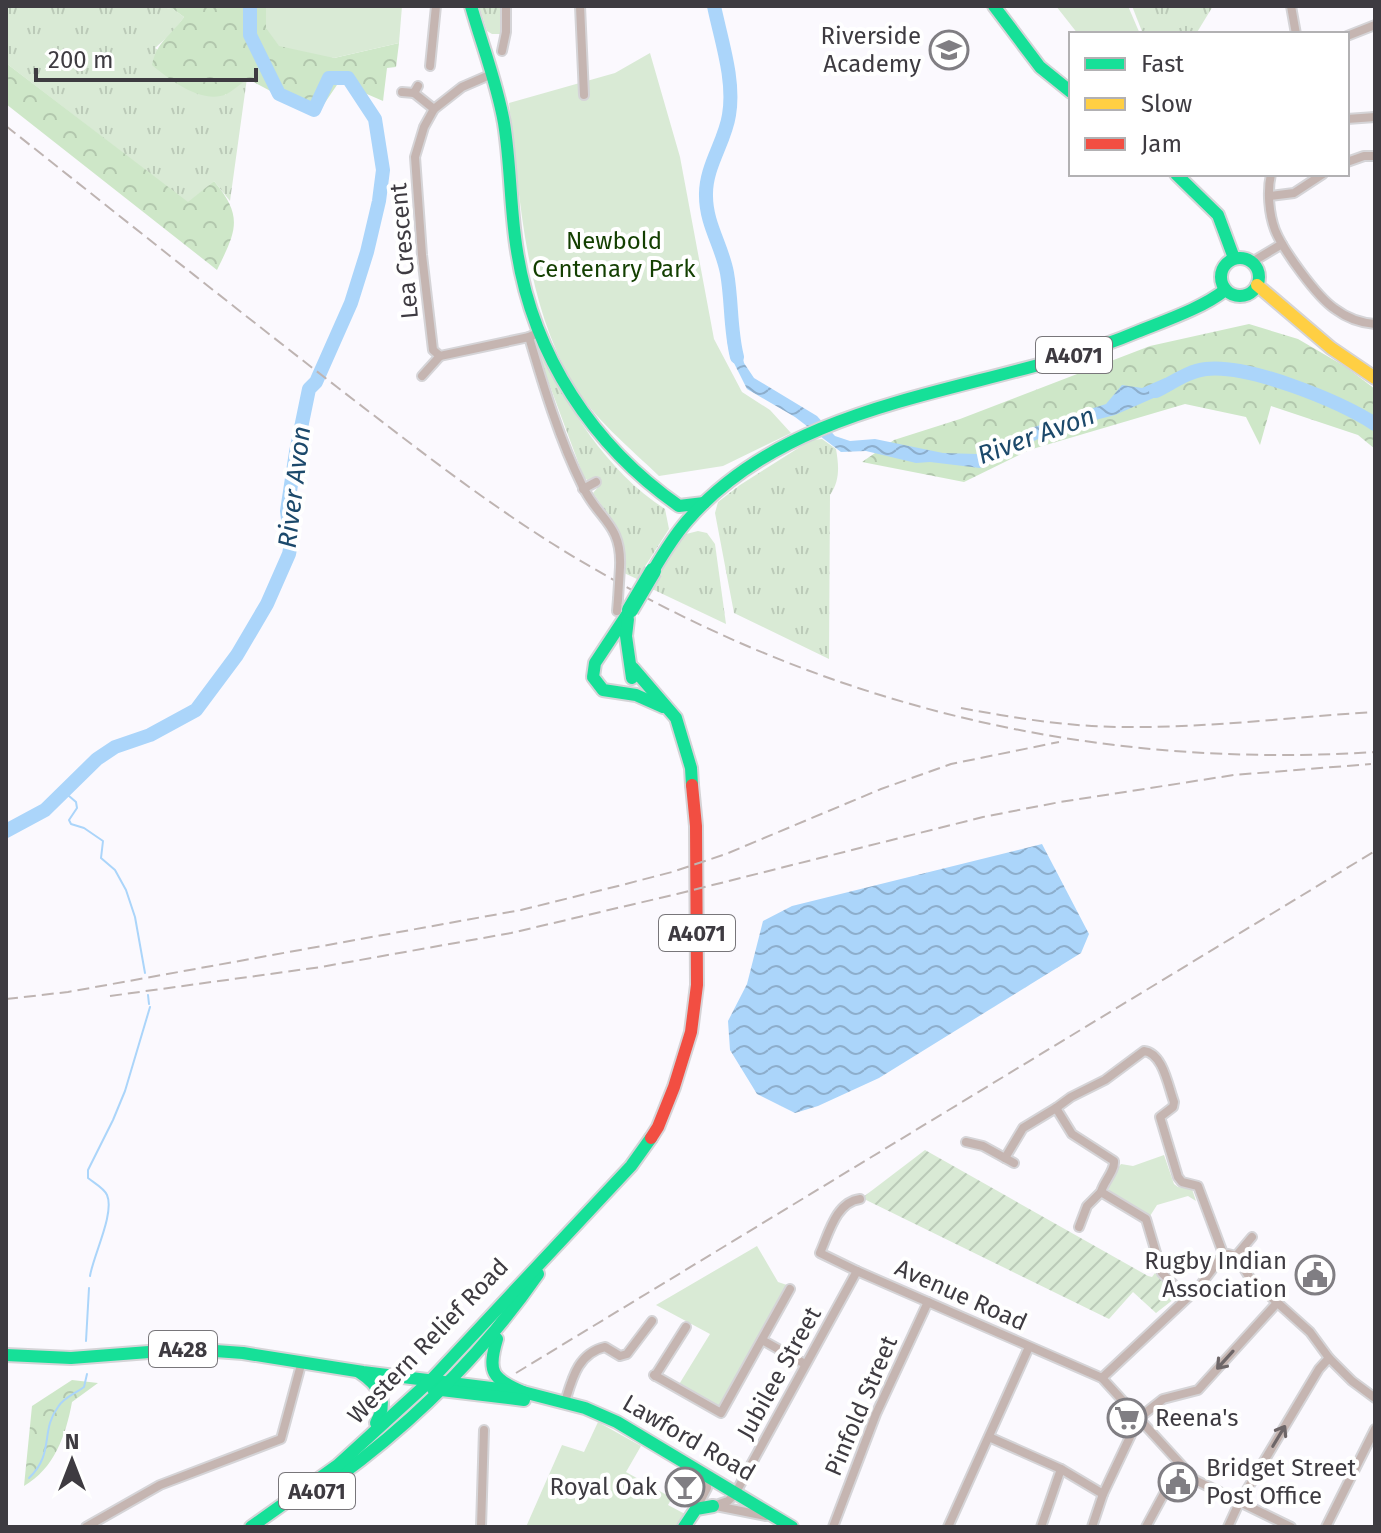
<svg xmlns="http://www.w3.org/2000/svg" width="1381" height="1533" font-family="'Fira Sans',sans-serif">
	<defs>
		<pattern id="grass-tufts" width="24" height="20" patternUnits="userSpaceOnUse" patternTransform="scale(2)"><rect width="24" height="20" fill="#d9ead5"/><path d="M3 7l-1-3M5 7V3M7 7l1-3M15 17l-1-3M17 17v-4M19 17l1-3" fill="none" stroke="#bbcab8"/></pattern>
		<pattern id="forest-crowns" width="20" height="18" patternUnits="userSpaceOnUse" patternTransform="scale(2)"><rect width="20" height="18" fill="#cee7c8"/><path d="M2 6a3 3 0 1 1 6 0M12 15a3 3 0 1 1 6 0" fill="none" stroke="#b2c7ad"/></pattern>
		<pattern id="garden-furrows" width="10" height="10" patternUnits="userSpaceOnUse" patternTransform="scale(2)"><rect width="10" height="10" fill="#d9ead5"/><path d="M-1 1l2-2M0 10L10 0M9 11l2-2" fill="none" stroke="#bbcab8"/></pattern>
		<pattern id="water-waves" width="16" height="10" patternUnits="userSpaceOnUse" patternTransform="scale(2)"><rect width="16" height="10" fill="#abd5fa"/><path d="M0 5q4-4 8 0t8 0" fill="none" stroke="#8daecc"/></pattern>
	</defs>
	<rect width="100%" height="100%" fill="#fbf9fe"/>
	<!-- grass -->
	<g fill="url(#grass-tufts)">
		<polygon points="6,6 152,6 173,9 184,17 173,32 155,48 225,95 247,78 230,201 214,181 188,203 6,63"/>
		<polygon points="479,6 502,6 504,18 501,34 492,34 487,31"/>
		<polygon points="1132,6 1213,6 1196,34 1143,34"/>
		<path d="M537,342C566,405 606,471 665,509L669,529L637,579L624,573C623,533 615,525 593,493L599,486L595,479L589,481L584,478L534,343Z"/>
		<path d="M822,439L836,449C839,466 840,481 830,495L829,659L734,613L715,513L718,502L740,485L811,440Z"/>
		<polygon points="698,531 707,533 715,544 726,624 650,588 682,535"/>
	</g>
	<!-- forest -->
	<g fill="url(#forest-crowns)">
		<path d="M152,6H266V28L334,58L399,43L396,67L387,68L383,101L339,82L322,107L293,103L248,79C241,83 234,90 227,94C202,105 170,80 152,65C157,41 170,37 184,17L173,9Z"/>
		<path d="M6,63L188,202L214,181C244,217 236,231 217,270L6,104Z"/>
		<polygon points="1249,324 1298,339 1346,367 1375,389 1375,449 1358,435 1271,406 1260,445 1246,417 1185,404 1029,450 964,482 862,462 894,440 960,419 1150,346"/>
		<path d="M72,1380L98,1383L72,1402C66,1435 54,1469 24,1486L32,1406Z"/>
	</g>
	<!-- park -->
	<g fill="#d9ead5">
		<polygon points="266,6 402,6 399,43 334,58 279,46 266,28"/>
		<polygon points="1056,6 1128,6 1140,34 1078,34"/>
		<path d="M650,53L680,157L714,339L742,392L770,410L791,433L723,466L659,476C629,447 593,418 572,382C524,298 520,197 509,103L615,73Z"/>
		<polygon points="1164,1155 1174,1184 1178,1187 1192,1189 1196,1201 1188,1196 1157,1205 1150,1216 1109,1191 1108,1183 1121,1164 1133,1166"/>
		<polygon points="757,1246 778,1282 787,1285 720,1406 678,1386 710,1334 656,1305"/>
		<polygon points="598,1422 641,1446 626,1472 672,1498 668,1505 685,1514 676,1527 526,1527 562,1445 584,1452"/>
	</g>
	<!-- garden -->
	<polygon fill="url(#garden-furrows)" points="925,1150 1148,1276 1152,1277 1155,1273 1175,1293 1174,1299 1156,1313 1133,1292 1109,1319 862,1198"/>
	<!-- water -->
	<g fill="url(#water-waves)">
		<polygon points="727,340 739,340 744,363 754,378 817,416 835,436 850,441 875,439 943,453 977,454 1034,427 1106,404 1122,385 1142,388 1165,378 1174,389 1115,415 1056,430 980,468 930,462 916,463 866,451 841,452 795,417 747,389 730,355"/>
		<polygon points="1042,844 1089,934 1081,953 879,1078 818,1106 795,1113 757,1094 730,1050 728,1021 747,984 763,921 792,906"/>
	</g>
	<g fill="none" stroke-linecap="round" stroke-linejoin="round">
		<!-- stream -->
		<g stroke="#abd5fa" stroke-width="2">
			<polyline points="59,795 69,796 76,802 77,808 69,820 71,824 84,828 103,841 101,858 115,870 126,890 135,917 145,973"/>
			<polyline points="148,995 149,1004"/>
			<path d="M90,1276C93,1256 115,1213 107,1195C104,1188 94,1183 88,1178V1170L113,1120L125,1091L150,1007"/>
			<polyline points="86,1341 89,1288"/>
			<path d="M29,1478C55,1453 40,1431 58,1407C64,1397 75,1394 84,1387L87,1374"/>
		</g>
		<!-- river -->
		<g stroke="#abd5fa" stroke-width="14">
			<path d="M714,6C721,40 735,80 729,115C725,142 705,167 706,196C706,224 722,246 727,273C732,301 730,329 737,357"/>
			<path d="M1156,391C1172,383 1188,371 1206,369C1249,364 1339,401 1375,424"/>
			<polyline points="6,831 45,810 97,759 115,747 150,735 196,710 237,655 267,604 289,554 291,544 287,511 296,452 309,389 316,382 351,303 367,252 379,201 383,170 375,119 348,78 329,78 314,110 279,94 250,35 250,6"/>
		</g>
		<!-- street casing -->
		<g stroke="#d5d4d7" stroke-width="12">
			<g id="street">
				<polyline points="580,6 584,95"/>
				<polyline points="1291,6 1296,34"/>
				<polyline points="1347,36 1375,25"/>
				<polyline points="502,51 506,32 506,6"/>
				<polyline points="430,66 436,6"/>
				<polyline points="492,74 462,87 434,109 424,127 415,157 422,255 433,350 440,356 529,337 540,332"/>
				<polyline points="402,92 414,93 418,86"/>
				<polyline points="414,93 434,109"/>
				<polyline points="1347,119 1375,117"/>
				<polyline points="1347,162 1364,156 1375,156"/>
				<path d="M1271,174C1267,191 1269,214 1275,230C1283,250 1317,297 1335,309C1347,318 1361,323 1375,324"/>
				<polyline points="1270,196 1294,193 1323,174"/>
				<polyline points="1252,262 1282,244"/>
				<path d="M529,337C543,385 560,441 582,485C598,520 622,523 620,567"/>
				<polyline points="422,376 440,356"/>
				<polyline points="583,489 596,482"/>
				<polyline points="617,611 618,599"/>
				<path d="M1056,1108L1071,1097L1105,1080L1144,1051C1163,1053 1168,1086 1174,1102L1173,1107L1160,1117L1178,1177L1182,1182L1198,1186L1224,1256"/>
				<polyline points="966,1142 983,1146 1014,1163"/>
				<path d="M1005,1158L1023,1128L1056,1108L1072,1134L1114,1161C1115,1171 1104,1181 1101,1192"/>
				<path d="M860,1199C836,1202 829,1233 820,1253L857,1271L1102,1378L1195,1480L1291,1527"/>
				<polyline points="1079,1227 1087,1206 1101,1192 1146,1219 1162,1273 1187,1298"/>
				<polyline points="1252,1237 1236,1256 1250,1278 1310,1332 1329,1358 1352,1381 1375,1398"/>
				<polyline points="762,1340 805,1364"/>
				<polyline points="654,1375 721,1413 790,1289"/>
				<polyline points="655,1376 686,1327"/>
				<polyline points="1102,1378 1199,1287 1220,1259 1228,1254 1236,1256"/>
				<path d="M565,1402C572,1379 578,1353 605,1347L620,1356L627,1354L652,1321"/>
				<polyline points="1139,1418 1163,1399 1198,1390 1277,1303"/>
				<polyline points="989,1437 1061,1469 1103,1494"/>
				<polyline points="713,1506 728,1501 735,1494 857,1271"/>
				<polyline points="716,1506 766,1516"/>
				<polyline points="696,1509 707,1488 707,1477"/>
				<polyline points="86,1527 160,1485 281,1439 302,1361"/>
				<polyline points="481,1527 484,1430"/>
				<polyline points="833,1527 876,1414 928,1302"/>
				<polyline points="948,1527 1029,1347"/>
				<polyline points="1041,1527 1061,1469"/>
				<polyline points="1092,1527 1103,1494 1139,1418"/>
				<polyline points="1146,1527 1180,1464"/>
				<polyline points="1228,1527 1239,1503 1319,1369 1329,1358"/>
				<polyline points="1326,1527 1375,1429"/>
			</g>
		</g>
		<!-- fast casing -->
		<g stroke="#d5d4d7" stroke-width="16">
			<g id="fast">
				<path d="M471,6C482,45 497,83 504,123C511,166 510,209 517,251C533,355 593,446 679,506L704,503"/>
				<polyline points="994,6 1040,67 1071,92"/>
				<polyline points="1176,174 1218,215 1234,258"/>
				<circle cx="1240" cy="277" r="19"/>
				<path d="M653,571C663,554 674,536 687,521C798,393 991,394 1137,332C1164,321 1203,308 1225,290"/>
				<polyline points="630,610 595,663 593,677 603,690 636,695 663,707"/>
				<polyline points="628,619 626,636 632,678"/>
				<polyline points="633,668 676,718 691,768 692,785"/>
				<path d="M497,1339C487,1372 492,1379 523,1392"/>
				<polyline points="6,1355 71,1358 188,1349 243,1353 363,1372 523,1392 585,1408 617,1422 792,1527"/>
				<path d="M359,1372C379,1385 389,1401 376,1423"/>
				<polyline points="433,1389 524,1400"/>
				<path d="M337,1478C416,1420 482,1355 538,1274"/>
				<polyline points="251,1527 338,1465 432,1379 631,1166 651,1138"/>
				<polyline points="684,1527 696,1509 713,1506"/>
			</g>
		</g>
		<!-- slow casing -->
		<g stroke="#d5d4d7" stroke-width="16">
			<polyline id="slow" points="1257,285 1331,348 1375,378"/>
		</g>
		<!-- jam casing -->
		<g stroke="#d5d4d7" stroke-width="16">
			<polyline id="jam" points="651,1138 658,1127 674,1087 691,1032 697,985 696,826 692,785"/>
		</g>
		<!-- street -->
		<use href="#street" stroke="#c5b5b1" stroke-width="8"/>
		<!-- fast -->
		<use href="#fast" stroke="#16e098" stroke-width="12"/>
		<!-- slow -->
		<use href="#slow" stroke="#ffcf43" stroke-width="12"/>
		<!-- jam -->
		<use href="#jam" stroke="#f24e42" stroke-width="12"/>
		<!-- rail -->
		<g stroke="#beb4b2" stroke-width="2" stroke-dasharray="12 6" stroke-linecap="butt">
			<path d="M6,126C116,213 226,301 337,387C419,450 501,515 591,567C832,708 1096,770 1375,752"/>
			<path d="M961,708C1015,718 1069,727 1125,727C1208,728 1292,717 1375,712"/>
			<polyline points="110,996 321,967 511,933 677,894 983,817 1060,802 1234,775 1371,764"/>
			<polyline points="6,999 68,992 521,910 618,886 672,872 726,854 881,789 951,764 1059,742"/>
			<polyline points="516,1373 1375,851"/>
		</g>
		<!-- street-bridge casing -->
		<g stroke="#d5d4d7" stroke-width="12" stroke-linecap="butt">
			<polyline id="street-bridge" points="618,599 620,567"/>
		</g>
		<!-- fast-bridge casing -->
		<g stroke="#d5d4d7" stroke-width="20" stroke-linecap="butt">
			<polyline id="fast-bridge" points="630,610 653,571"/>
		</g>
		<!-- street-bridge -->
		<use href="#street-bridge" stroke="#c5b5b1" stroke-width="8"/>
		<!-- fast-bridge -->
		<use href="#fast-bridge" stroke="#16e098" stroke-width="16"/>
	</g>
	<!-- one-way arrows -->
	<defs><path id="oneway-shaft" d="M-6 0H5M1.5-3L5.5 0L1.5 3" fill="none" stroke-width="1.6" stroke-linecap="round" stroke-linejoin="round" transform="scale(2)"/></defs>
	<g stroke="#6d6668">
		<use href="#oneway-shaft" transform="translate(1225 1360) rotate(132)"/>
		<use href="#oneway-shaft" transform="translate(1279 1436) rotate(-59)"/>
	</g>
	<!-- icons -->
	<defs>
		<g id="school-ring" transform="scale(2)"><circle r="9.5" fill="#fff" stroke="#807e83" stroke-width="1.5"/><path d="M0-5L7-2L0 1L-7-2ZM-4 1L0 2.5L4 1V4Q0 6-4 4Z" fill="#807e83"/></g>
		<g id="civic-ring" transform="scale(2)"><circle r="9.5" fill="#fff" stroke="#807e83" stroke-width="1.5"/><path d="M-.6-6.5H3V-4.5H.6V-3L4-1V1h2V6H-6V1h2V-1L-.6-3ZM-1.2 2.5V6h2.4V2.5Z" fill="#807e83"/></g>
		<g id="supermarket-ring" transform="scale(2)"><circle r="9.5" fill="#fff" stroke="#807e83" stroke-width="1.5"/><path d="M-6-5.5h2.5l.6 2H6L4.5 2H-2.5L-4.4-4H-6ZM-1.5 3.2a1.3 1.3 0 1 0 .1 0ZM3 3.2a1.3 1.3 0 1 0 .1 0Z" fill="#807e83"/></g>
		<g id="bar-ring" transform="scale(2)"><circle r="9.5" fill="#fff" stroke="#807e83" stroke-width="1.5"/><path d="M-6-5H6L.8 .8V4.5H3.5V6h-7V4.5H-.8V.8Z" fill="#807e83"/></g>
	</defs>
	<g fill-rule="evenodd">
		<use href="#school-ring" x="949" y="50"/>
		<use href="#civic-ring" x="1315" y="1275"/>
		<use href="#supermarket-ring" x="1127" y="1418"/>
		<use href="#civic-ring" x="1178" y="1482"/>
		<use href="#bar-ring" x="685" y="1487"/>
	</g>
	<g text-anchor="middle" stroke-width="8" stroke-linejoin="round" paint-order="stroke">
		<!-- shield labels -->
		<g fill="#fff" stroke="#78767a" stroke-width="2">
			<rect x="1036" y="337" width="76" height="36" rx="6"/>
			<rect x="659" y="915" width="76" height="36" rx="6"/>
			<rect x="149" y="1331" width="68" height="36" rx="6"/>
			<rect x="279" y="1473" width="76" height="36" rx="6"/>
		</g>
		<g font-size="22" font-weight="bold" fill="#3e3b41">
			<text x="1074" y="363">A4071</text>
			<text x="697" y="941">A4071</text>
			<text x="183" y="1357">A428</text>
			<text x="317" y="1499">A4071</text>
		</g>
		<!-- poi labels -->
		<g font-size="24" fill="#3e3b41" stroke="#fff" text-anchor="end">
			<text x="921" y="44">Riverside<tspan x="921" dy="28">Academy</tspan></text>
			<text x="1287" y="1269">Rugby Indian<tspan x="1287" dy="28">Association</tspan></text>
			<text x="1155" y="1426" text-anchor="start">Reena's</text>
			<text x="1206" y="1476" text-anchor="start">Bridget Street<tspan x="1206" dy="28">Post Office</tspan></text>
			<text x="657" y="1495">Royal Oak</text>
		</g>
		<!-- park labels -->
		<g font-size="24" fill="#133f01" stroke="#fff">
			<text x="614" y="249">Newbold<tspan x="614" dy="28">Centenary Park</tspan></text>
		</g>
		<!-- street labels -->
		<g font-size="24" fill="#3e3b41" stroke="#fff">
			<text transform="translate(404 251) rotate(-95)" y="8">Lea Crescent</text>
			<text transform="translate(961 1295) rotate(24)" y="8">Avenue Road</text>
			<text transform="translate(428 1341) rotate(-46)" y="8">Western Relief Road</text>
			<text transform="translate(779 1373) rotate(-61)" y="8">Jubilee Street</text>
			<text transform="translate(861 1406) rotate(-67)" y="8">Pinfold Street</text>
			<text transform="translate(689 1438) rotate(30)" y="8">Lawford Road</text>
		</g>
		<!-- water labels -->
		<g font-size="26" font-style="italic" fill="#1c496b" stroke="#fff">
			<text transform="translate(1036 435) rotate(-20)" y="9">River Avon</text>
			<text transform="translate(294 487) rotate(-83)" y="9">River Avon</text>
		</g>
	</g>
	<!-- border -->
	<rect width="1381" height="1533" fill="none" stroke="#3e3b41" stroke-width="16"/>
	<!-- legend -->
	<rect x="1069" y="32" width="280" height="144" fill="#ffffff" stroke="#b2b1b3" stroke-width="2"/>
	<rect x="1085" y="58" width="40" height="12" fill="#16e098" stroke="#b2b1b3" stroke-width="2"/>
	<text x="1141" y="72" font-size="24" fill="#3e3b41">Fast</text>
	<rect x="1085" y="98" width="40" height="12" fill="#ffcf43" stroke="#b2b1b3" stroke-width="2"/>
	<text x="1141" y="112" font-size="24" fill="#3e3b41">Slow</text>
	<rect x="1085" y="138" width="40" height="12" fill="#f24e42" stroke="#b2b1b3" stroke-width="2"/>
	<text x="1141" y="152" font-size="24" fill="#3e3b41">Jam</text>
	<!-- north arrow -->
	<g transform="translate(72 1461)" stroke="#ffffff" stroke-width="6" paint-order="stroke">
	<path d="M0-6L14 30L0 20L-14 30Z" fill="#3e3b41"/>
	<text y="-12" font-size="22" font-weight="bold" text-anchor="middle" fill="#3e3b41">N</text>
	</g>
	<!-- scale -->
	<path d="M36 68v12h220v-12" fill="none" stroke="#3e3b41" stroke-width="4"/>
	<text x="48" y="68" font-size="24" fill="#3e3b41" stroke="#ffffff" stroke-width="6" paint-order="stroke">200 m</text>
</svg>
